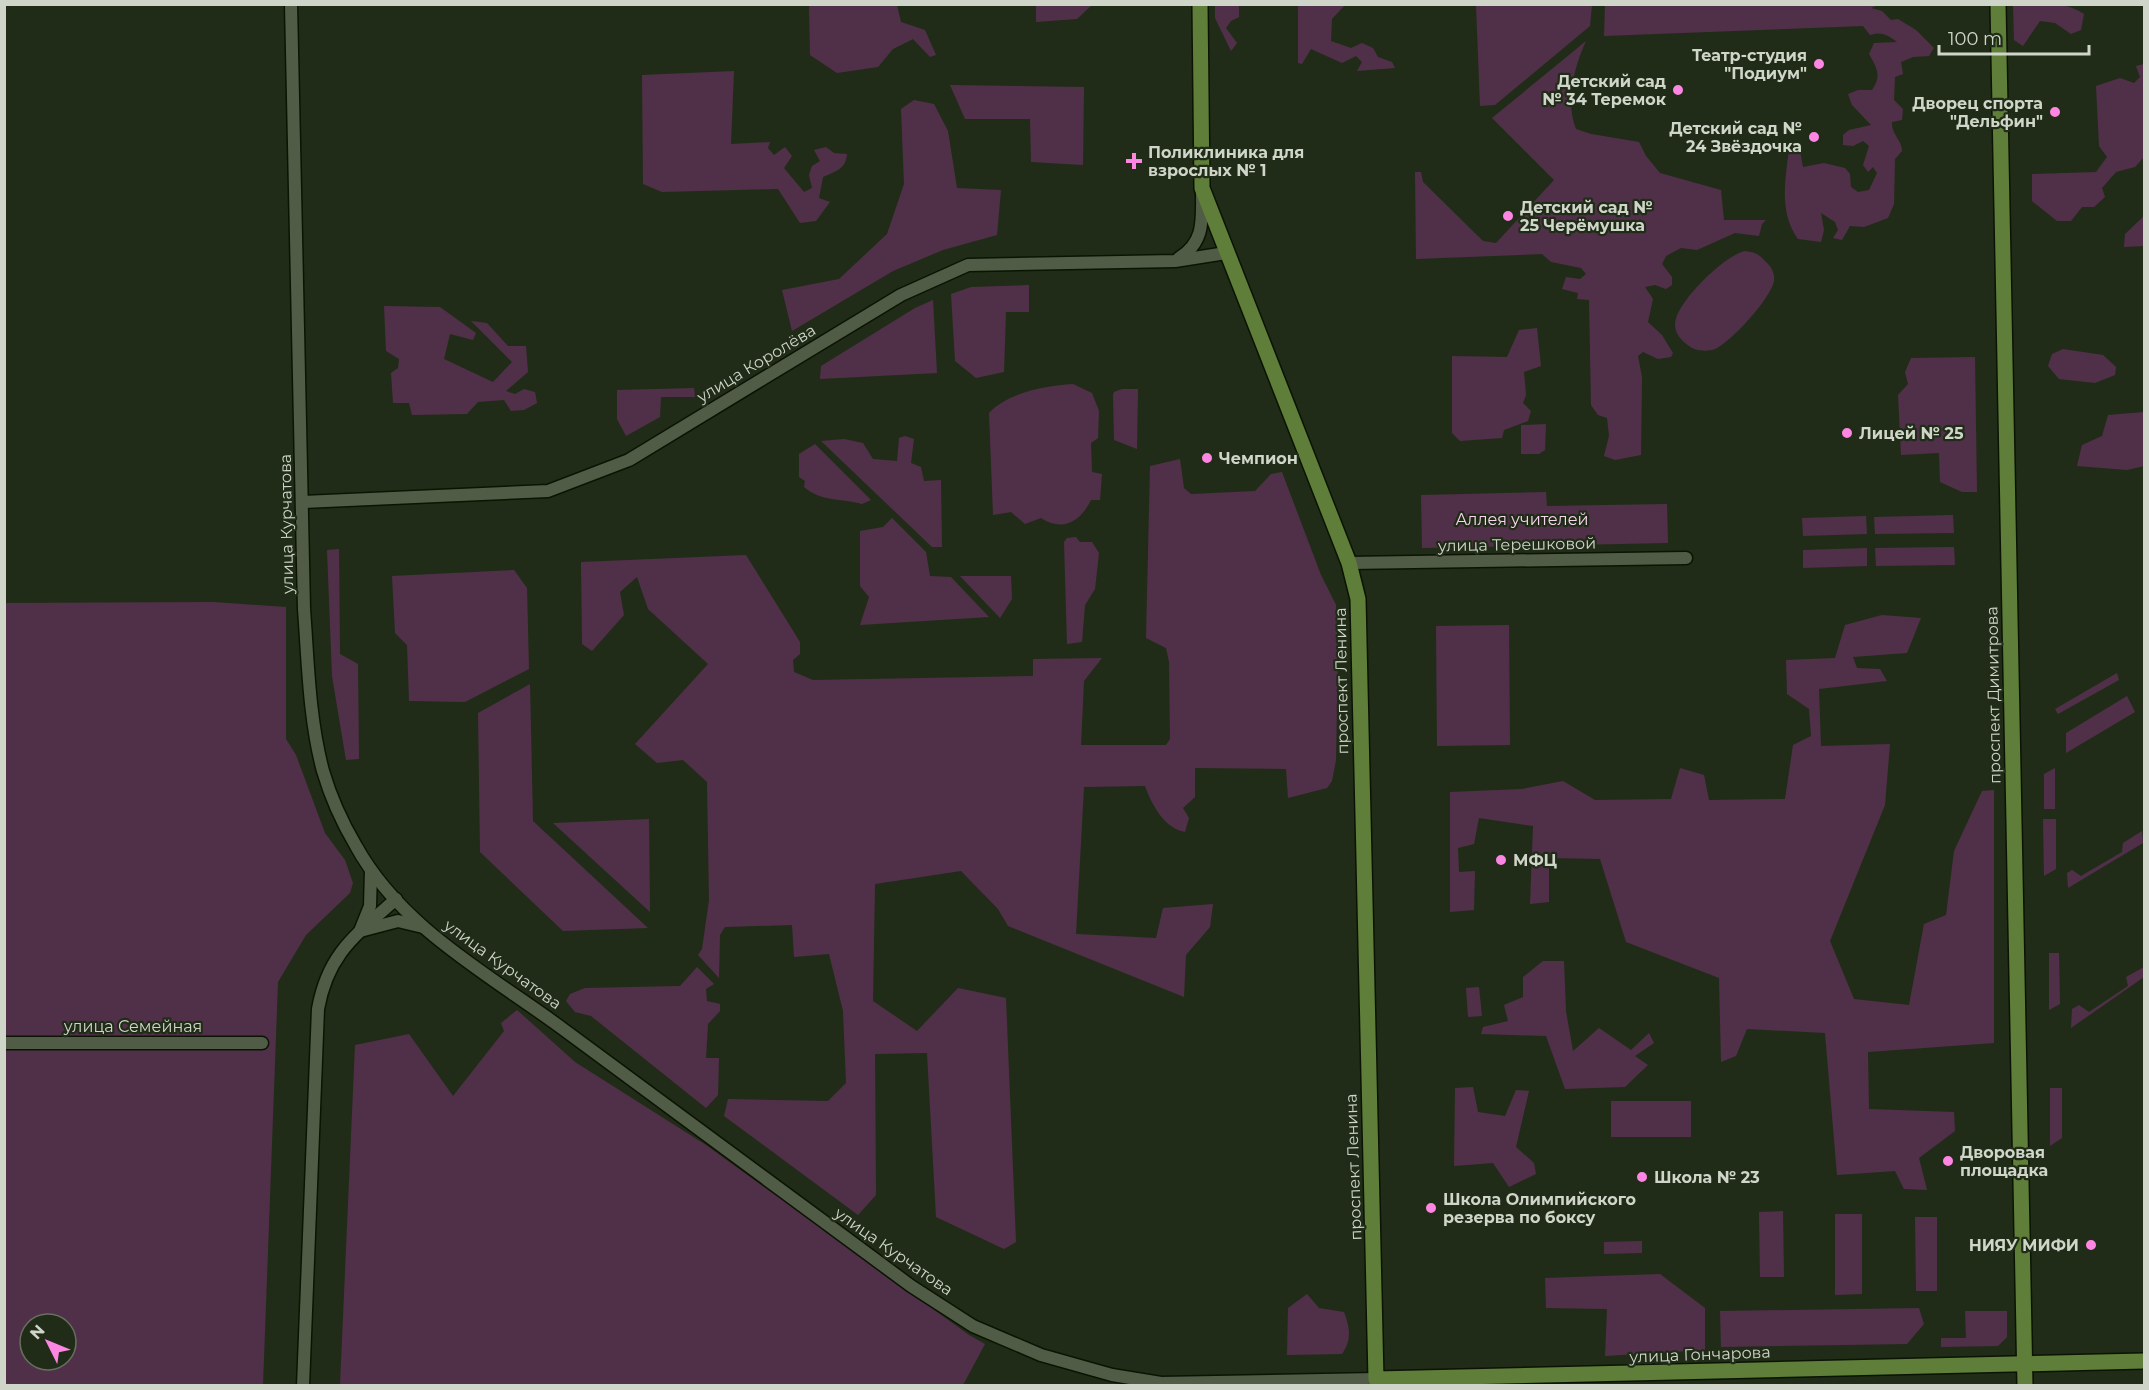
<svg xmlns="http://www.w3.org/2000/svg" width="2149" height="1390" font-family="Montserrat,sans-serif">
	<rect width="100%" height="100%" fill="#212c18"/>
	<!-- green -->
	<g fill="#503048" fill-rule="evenodd">
		<polygon points="811,5 897,5 901,22 925,30 936,55 930,57 913,39 893,49 878,67 837,73 810,55 809,7"/>
		<polygon points="1036,5 1092,4 1092,5 1077,19 1036,22"/>
		<polygon points="1215,5 1239,5 1239,17 1231,21 1226,28 1237,43 1231,51 1215,18"/>
		<polygon points="1298,5 1345,5 1332,19 1331,41 1351,48 1362,43 1373,48 1378,57 1392,62 1395,68 1357,71 1362,62 1356,56 1342,63 1311,49 1302,64 1298,63"/>
		<polygon points="1476,5 1476,4 1592,5 1590,26 1495,105 1480,106"/>
		<path d="M1605,5H1878L1871,8L1882,11L1891,20L1898,19L1916,30L1934,48L1929,56L1913,57L1901,62L1903,74L1895,77L1894,100L1903,109L1902,120L1892,122C1891,134 1902,140 1902,151L1895,159L1894,204L1888,218L1864,227L1850,226L1842,240L1833,238L1838,230L1835,222L1821,213L1824,230L1821,242L1798,239C1779,213 1785,180 1789,150H1800L1803,167L1824,163L1845,168L1850,174L1851,187L1858,192L1869,190L1877,173L1873,167L1868,172L1863,165L1869,146L1863,141L1853,146L1843,145V135L1849,130L1871,125L1852,105L1848,94L1858,90H1872C1882,76 1877,68 1869,54L1874,43L1897,42C1888,35 1882,31 1870,35L1863,26L1604,36Z"/>
		<path d="M2013,5C2037,4 2064,0 2084,14L2081,30L2071,34L2055,23L2040,21L2023,46L2014,40Z"/>
		<path d="M1586,41C1574,67 1565,103 1576,129L1591,134L1639,142L1646,156L1660,173L1721,190L1724,220H1766L1762,224L1759,236L1735,233L1697,250L1681,248L1666,256L1662,264L1672,277V285L1666,289L1655,285L1645,287L1653,299L1648,322L1662,335L1673,353L1671,357L1658,359L1643,352L1638,356L1642,377L1641,455L1615,460L1604,456L1609,436L1607,418L1598,415L1591,405L1589,300L1577,299L1578,293L1562,289L1566,277L1580,279L1586,274L1581,268L1551,262L1542,254L1416,259L1415,172H1421L1423,182L1483,241L1496,243L1554,180L1492,118Z"/>
		<polygon points="2144,64 2144,157 2135,167 2116,172 2102,188 2105,197 2094,207 2082,207 2071,221 2057,221 2032,201 2032,174 2096,172 2107,157 2099,146 2096,86 2120,78 2134,83 2140,77 2136,66"/>
		<path d="M734,71L731,144L770,142L768,148L774,155L785,147L792,156L784,168L804,192L812,188L809,175L812,166L820,161L814,150L826,147L834,153L847,154C846,169 836,171 823,177L819,198L830,202L816,221L800,223L778,189L662,192L643,184L642,75Z"/>
		<polygon points="950,85 1084,87 1083,165 1031,162 1030,119 965,119"/>
		<polygon points="914,100 934,104 948,131 957,188 1001,190 997,235 943,250 893,271 792,331 782,290 839,279 887,234 904,184 901,109"/>
		<polygon points="2144,216 2144,246 2124,247 2125,234"/>
		<path d="M1745,251C1754,252 1759,254 1765,261C1771,266 1775,273 1774,281C1771,298 1731,342 1715,349C1707,352 1695,351 1689,346C1681,340 1675,334 1675,324C1676,302 1725,255 1745,251Z"/>
		<polygon points="1029,285 1029,312 1006,312 1004,372 976,378 955,361 951,294 971,287"/>
		<polygon points="933,300 937,373 820,379 821,366 915,308"/>
		<polygon points="384,306 440,307 476,333 473,340 450,334 444,359 493,382 512,362 471,321 487,323 508,346 526,346 528,372 506,391 515,394 524,389 535,392 537,403 524,410 511,411 504,400 478,402 467,414 412,415 409,403 393,403 391,373 398,368 399,359 386,351"/>
		<polygon points="1537,328 1541,366 1524,372 1526,395 1523,403 1531,411 1528,421 1504,430 1502,438 1460,441 1452,433 1452,356 1507,357 1519,330"/>
		<polygon points="2063,349 2103,355 2116,367 2115,375 2095,383 2059,379 2048,366 2052,354"/>
		<polygon points="1975,357 1977,492 1962,492 1940,482 1939,453 1901,455 1898,395 1908,384 1905,372 1911,358"/>
		<path d="M1073,384L1092,393L1099,411L1098,438L1091,443L1092,472L1102,474L1100,500H1091C1080,522 1063,532 1041,518L1025,524L1011,512L993,515L989,413C1009,392 1045,386 1073,384Z"/>
		<polygon points="694,388 695,397 661,397 660,417 626,436 617,419 617,390"/>
		<polygon points="1122,389 1138,389 1137,449 1114,440 1113,395 1114,392"/>
		<polygon points="2144,412 2144,466 2127,470 2077,466 2082,445 2102,436 2108,415"/>
		<polygon points="1546,424 1545,450 1539,454 1521,454 1521,425"/>
		<polygon points="905,436 914,439 911,463 921,467 924,481 941,480 942,547 932,547 821,441 844,439 863,443 873,459 897,461 899,438"/>
		<path d="M815,444L871,500L862,504C842,498 821,502 804,487L805,481L799,477V454Z"/>
		<path d="M1180,459L1184,488L1191,494L1255,491L1271,474L1282,472L1321,575L1336,605L1338,649L1336,760L1332,781L1327,788L1288,798L1286,769L1195,768V797L1183,808L1189,818L1185,832C1164,828 1152,805 1145,786L1084,787L1076,934L1156,938L1163,908L1213,904L1210,927L1186,955L1184,997L1008,926L998,909L961,871L875,884L873,1001L917,1031L958,988L1006,998L1016,1242L1004,1249L936,1217L927,1053L875,1054L876,1195L858,1215L724,1116L728,1099L828,1101L846,1083L843,1011L829,954L794,957L792,925L725,927L720,935L719,978L698,955L702,949L709,900L707,782L683,760L657,763L635,744L708,664L648,609L637,577L620,592L624,615L592,651L582,644L581,562L746,555L800,642V654L793,660L794,672L813,680L1033,676V659L1102,658L1084,681L1081,745H1166L1170,739L1169,662L1166,648L1146,638L1150,466Z"/>
		<polygon points="1546,492 1547,506 1667,504 1668,543 1422,548 1421,495"/>
		<polygon points="1953,515 1954,533 1875,534 1874,517"/>
		<polygon points="1866,516 1867,534 1803,536 1802,518"/>
		<polygon points="892,518 926,552 930,576 951,577 989,617 860,625 869,597 860,586 860,531 883,527"/>
		<polygon points="1076,537 1080,542 1092,542 1099,553 1095,589 1085,605 1082,642 1067,644 1064,542 1067,538"/>
		<polygon points="1954,547 1955,565 1876,566 1875,548"/>
		<polygon points="1867,548 1867,566 1803,568 1803,550"/>
		<polygon points="339,549 340,654 358,664 359,759 346,760 332,676 327,550"/>
		<polygon points="514,570 527,588 529,669 465,702 409,701 407,645 395,633 392,576"/>
		<polygon points="960,576 1011,576 1012,599 1000,618"/>
		<path d="M213,602L286,607V739L296,755L325,833L345,860L353,883L350,893L306,935L278,982L263,1385H5L4,603ZM30,1324H66V1360H30Z"/>
		<polygon points="1882,615 1921,618 1907,653 1853,657 1857,668 1880,669 1887,681 1819,689 1821,746 1890,744 1885,805 1830,941 1854,999 1909,1005 1924,924 1946,915 1954,851 1982,791 1994,790 1994,1043 1868,1052 1869,1109 1954,1112 1955,1131 1919,1158 1927,1190 1904,1189 1895,1171 1837,1175 1825,1033 1747,1029 1736,1056 1721,1062 1719,978 1626,942 1600,859 1549,858 1549,902 1530,904 1533,826 1479,818 1474,844 1458,848 1459,872 1475,871 1474,910 1450,912 1450,792 1522,789 1563,781 1595,800 1671,799 1680,768 1704,775 1709,800 1785,799 1793,745 1811,736 1809,709 1787,694 1786,660 1835,658 1845,625"/>
		<polygon points="1509,625 1510,745 1437,746 1436,626"/>
		<polygon points="2117,673 2119,680 2058,714 2055,709"/>
		<polygon points="530,684 533,821 648,928 563,931 480,852 478,713"/>
		<polygon points="2127,696 2135,712 2066,753 2066,733"/>
		<polygon points="2055,768 2055,809 2044,809 2044,774"/>
		<polygon points="649,819 650,912 553,823"/>
		<polygon points="2043,819 2056,819 2056,869 2044,876"/>
		<polygon points="2142,831 2143,843 2068,888 2067,873 2072,870 2081,876 2122,852 2123,843"/>
		<polygon points="2049,953 2059,953 2060,1004 2049,1010"/>
		<polygon points="1543,961 1564,961 1566,1011 1573,1051 1599,1028 1631,1050 1649,1033 1654,1043 1635,1056 1648,1065 1625,1087 1565,1089 1546,1036 1481,1034 1483,1027 1508,1021 1504,1005 1523,997 1523,977"/>
		<polygon points="697,967 714,984 706,989 707,1001 720,1004 720,1011 708,1024 706,1058 719,1058 718,1095 706,1108 591,1016 575,1012 566,1001 570,994 585,988 680,986"/>
		<polygon points="2144,967 2144,977 2071,1028 2072,1009 2079,1005 2089,1012 2128,986 2126,977"/>
		<polygon points="1479,987 1482,1016 1468,1017 1466,988"/>
		<polygon points="517,1010 575,1062 706,1145 969,1335 985,1344 963,1385 340,1385 355,1045 409,1034 453,1096 504,1031 501,1023"/>
		<polygon points="1473,1087 1478,1112 1505,1116 1516,1090 1529,1091 1516,1147 1534,1163 1536,1174 1509,1187 1493,1163 1454,1166 1455,1088"/>
		<polygon points="2050,1088 2062,1088 2062,1138 2050,1146"/>
		<rect x="1611" y="1101" width="80" height="36"/>
		<polygon points="1783,1211 1784,1277 1760,1277 1759,1212"/>
		<polygon points="1835,1214 1862,1214 1862,1294 1835,1295"/>
		<polygon points="1915,1217 1937,1217 1937,1291 1916,1291"/>
		<polygon points="1642,1241 1642,1253 1604,1254 1604,1242"/>
		<polygon points="1660,1274 1705,1308 1705,1350 1605,1356 1607,1309 1546,1308 1545,1278"/>
		<path d="M1307,1294L1319,1308L1344,1312C1350,1328 1352,1340 1342,1354L1287,1355L1288,1308Z"/>
		<polygon points="1919,1308 1924,1324 1907,1344 1721,1347 1720,1311"/>
		<polygon points="1965,1311 2007,1311 2007,1337 1998,1346 1941,1347 1941,1338 1966,1338"/>
	</g>
	<g fill="none" stroke-linecap="round" stroke-linejoin="round">
		<!-- minor casing -->
		<g stroke="#0b1403" stroke-width="15">
			<g id="minor">
				<path d="M291,4L304,609C308,662 309,719 323,771C330,795 343,824 356,846C401,928 490,975 563,1029C678,1115 795,1200 911,1286L973,1326L1041,1355L1112,1375L1161,1383L1376,1379V1386"/>
				<path d="M1179,258C1205,242 1202,220 1202,192"/>
				<polyline points="303,502 548,491 629,460 901,295 968,265 1175,261 1226,253"/>
				<polyline points="1349,563 1686,558"/>
				<polyline points="371,870 370,906 360,931 398,921 423,927"/>
				<polyline points="4,1043 262,1043"/>
				<path d="M303,1386L318,1009C328,953 356,935 396,899"/>
			</g>
		</g>
		<!-- major casing -->
		<g stroke="#0b1403" stroke-width="18">
			<g id="major">
				<polyline points="1200,4 1202,188 1349,563 1358,599 1376,1379 2144,1361"/>
				<polyline points="1998,4 2025,1386"/>
			</g>
		</g>
		<!-- minor -->
		<use href="#minor" stroke="#515c46" stroke-width="12"/>
		<!-- major -->
		<use href="#major" stroke="#5e7e39" stroke-width="15"/>
	</g>
	<!-- markers -->
	<g fill="#fd86e2" stroke="#212c18" stroke-width="2">
		<circle cx="1819" cy="64" r="6"/>
		<circle cx="1678" cy="90" r="6"/>
		<circle cx="2055" cy="112" r="6"/>
		<circle cx="1814" cy="137" r="6"/>
		<path d="M1131 152h6v6h6v6h-6v6h-6v-6h-6v-6h6z"/>
		<circle cx="1508" cy="216" r="6"/>
		<circle cx="1847" cy="433" r="6"/>
		<circle cx="1207" cy="458" r="6"/>
		<circle cx="1501" cy="860" r="6"/>
		<circle cx="1948" cy="1161" r="6"/>
		<circle cx="1642" cy="1177" r="6"/>
		<circle cx="1431" cy="1208" r="6"/>
		<circle cx="2091" cy="1245" r="6"/>
	</g>
	<g text-anchor="middle" stroke-width="4.5" stroke-linejoin="round" paint-order="stroke">
		<!-- poi labels -->
		<g font-size="16" font-weight="bold" fill="#cfd6c9" stroke="#212c18" text-anchor="start">
			<text x="1807" y="61" text-anchor="end">Театр-студия<tspan x="1807" dy="18">"Подиум"</tspan></text>
			<text x="1666" y="87" text-anchor="end">Детский сад<tspan x="1666" dy="18">№ 34 Теремок</tspan></text>
			<text x="2043" y="109" text-anchor="end">Дворец спорта<tspan x="2043" dy="18">"Дельфин"</tspan></text>
			<text x="1802" y="134" text-anchor="end">Детский сад №<tspan x="1802" dy="18">24 Звёздочка</tspan></text>
			<text x="1148" y="158">Поликлиника для<tspan x="1148" dy="18">взрослых № 1</tspan></text>
			<text x="1520" y="213">Детский сад №<tspan x="1520" dy="18">25 Черёмушка</tspan></text>
			<text x="1859" y="439">Лицей № 25</text>
			<text x="1219" y="464">Чемпион</text>
			<text x="1513" y="866">МФЦ</text>
			<text x="1960" y="1158">Дворовая<tspan x="1960" dy="18">площадка</tspan></text>
			<text x="1654" y="1183">Школа № 23</text>
			<text x="1443" y="1205">Школа Олимпийского<tspan x="1443" dy="18">резерва по боксу</tspan></text>
			<text x="2079" y="1251" text-anchor="end">НИЯУ МИФИ</text>
		</g>
		<!-- street labels -->
		<g font-size="16" fill="#cfd6c9" stroke="#212c18">
			<text transform="translate(756 363) rotate(-31)" y="6">улица Королёва</text>
			<text transform="translate(286 524) rotate(-91)" y="6">улица Курчатова</text>
			<text transform="translate(1517 544) rotate(-1)" y="6">улица Терешковой</text>
			<text transform="translate(1341 681) rotate(-91)" y="6">проспект Ленина</text>
			<text transform="translate(1993 695) rotate(-91)" y="6">проспект Димитрова</text>
			<text transform="translate(503 964) rotate(36)" y="6">улица Курчатова</text>
			<text x="133" y="1032">улица Семейная</text>
			<text transform="translate(1353 1167) rotate(-92)" y="6">проспект Ленина</text>
			<text transform="translate(894 1251) rotate(35)" y="6">улица Курчатова</text>
			<text transform="translate(1700 1354) rotate(-2)" y="6">улица Гончарова</text>
		</g>
		<!-- park labels -->
		<g font-size="16" fill="#f8d6ee" stroke="#212c18">
			<text x="1522" y="525">Аллея учителей</text>
		</g>
	</g>
	<!-- border -->
	<rect width="2149" height="1390" fill="none" stroke="#cfd6c9" stroke-width="12"/>
	<!-- north arrow -->
	<g transform="translate(48 1342) rotate(313)"><circle r="28" fill="#212c18" stroke="#67705f" stroke-width="1.5"/>
	<path d="M0-4.5L10 22L0 15L-10 22Z" fill="#fd86e2"/>
	<text y="-9" font-size="16" font-weight="bold" text-anchor="middle" fill="#cfd6c9">N</text>
	</g>
	<!-- scale -->
	<path d="M1939 45v9h150v-9" fill="none" stroke="#cfd6c9" stroke-width="3"/>
	<text x="1948" y="45" font-size="18" fill="#cfd6c9" stroke="#212c18" stroke-width="4.5" paint-order="stroke">100 m</text>
</svg>
